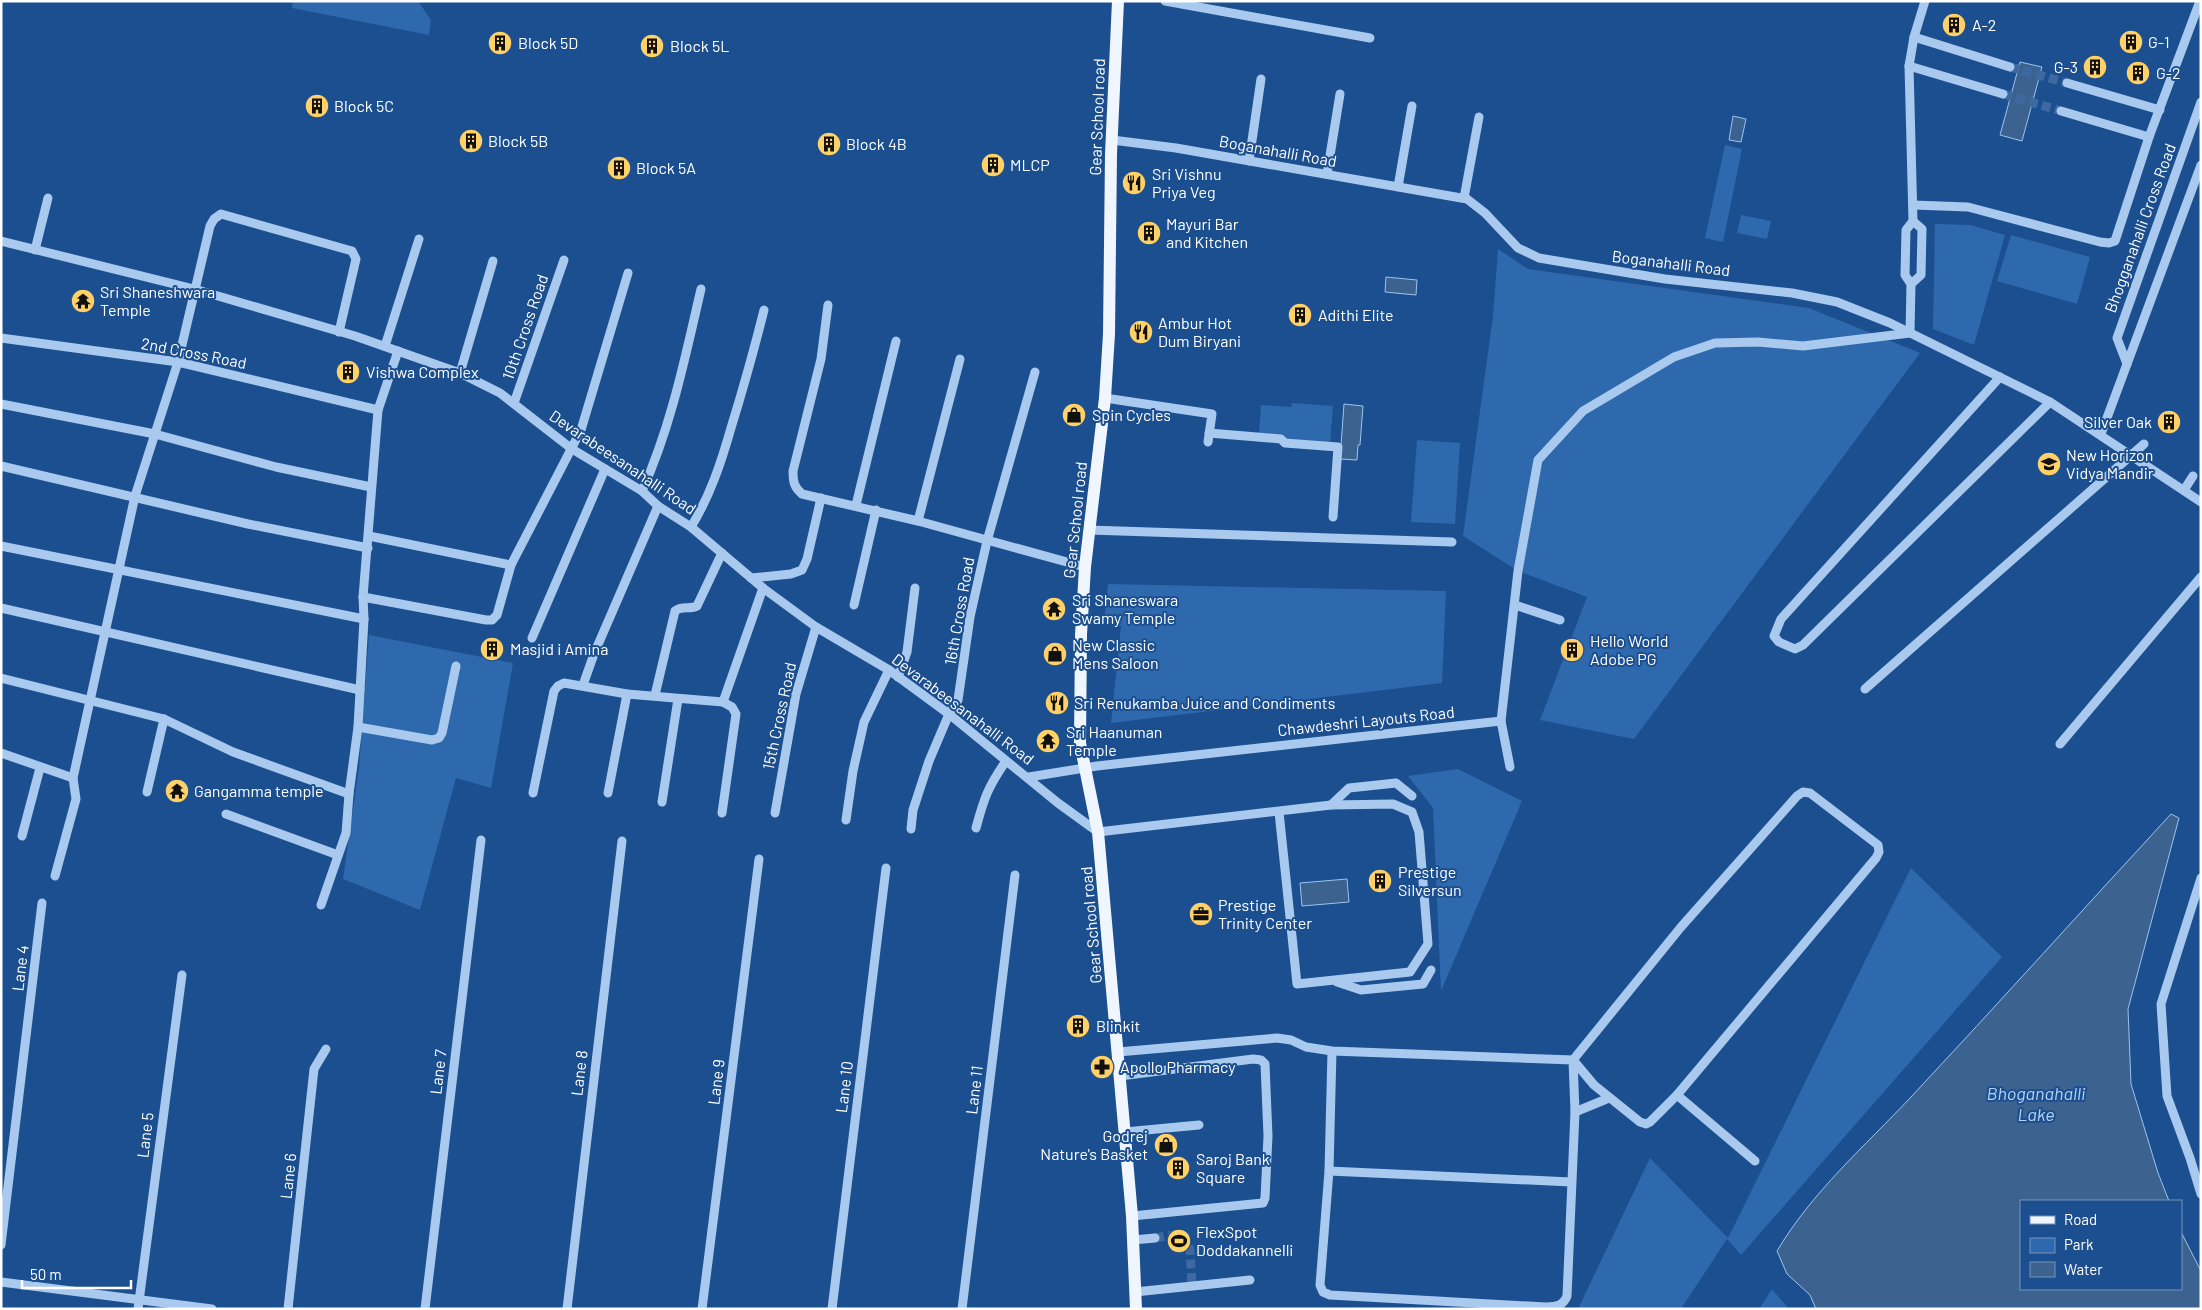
<svg xmlns="http://www.w3.org/2000/svg" width="2202" height="1310" font-family="Barlow,sans-serif">
	<rect width="100%" height="100%" fill="#1b4f8f"/>
	<!-- green -->
	<g fill="#2e69ad">
		<polygon points="293,1 418,1 431,20 429,35 292,8"/>
		<polygon points="1725,145 1742,149 1723,242 1705,238"/>
		<polygon points="1741,215 1771,221 1767,239 1737,233"/>
		<polygon points="1935,224 1971,225 2005,235 1974,345 1933,329"/>
		<polygon points="2011,235 2090,257 2077,304 1997,281"/>
		<polygon points="1498,249 1528,269 1809,308 1920,353 1634,739 1540,720 1587,597 1518,571 1463,536 1493,316"/>
		<polygon points="1292,403 1333,406 1330,445 1286,441 1286,436 1259,434 1261,405 1291,407"/>
		<polygon points="1417,440 1460,443 1455,524 1411,522"/>
		<polygon points="1108,584 1446,591 1442,683 1111,723 1121,626 1104,624"/>
		<polygon points="369,635 513,663 491,788 456,778 420,910 343,879 359,768"/>
		<polygon points="1458,769 1522,801 1441,991 1433,808 1408,776"/>
		<polygon points="1911,868 2002,957 1741,1255 1727,1239 1681,1309 1578,1309 1650,1158 1728,1238"/>
		<polygon points="1772,1289 1789,1309 1759,1309"/>
	</g>
	<!-- water -->
	<g fill="#3c6290" stroke="#9cc4f0">
		<polygon points="2020,62 2042,67 2022,141 2000,135"/>
		<polygon points="1733,116 1746,119 1741,142 1729,140"/>
		<polygon points="1386,277 1417,280 1416,295 1385,292"/>
		<polygon points="1344,404 1363,406 1360,445 1358,445 1357,460 1340,459"/>
		<path d="M2171,814L2179,818L2128,1009L2131,1084L2158,1173L2169,1201H2021V1289H2181V1232L2201,1271V1309H1816L1810,1295L1787,1274L1777,1251C1812,1192 1865,1146 1911,1097C1999,1003 2084,908 2171,814Z"/>
		<polygon points="1347,879 1349,902 1302,906 1300,883"/>
	</g>
	<g fill="none" stroke-linecap="round" stroke-linejoin="round">
		<!-- minor-tunnel -->
		<g stroke="#3d69a0" stroke-width="9" stroke-dasharray="9 4.5" stroke-linecap="butt">
			<polyline points="2010,67 2067,83"/>
			<polyline points="2003,94 2061,111"/>
			<polyline points="1155,1238 1173,1235 1184,1236 1190,1250 1192,1286"/>
		</g>
		<!-- minor -->
		<g stroke="#a9c9ee" stroke-width="9">
			<polyline points="1165,1 1370,38"/>
			<polyline points="1914,37 2010,67"/>
			<polyline points="1909,66 2003,94"/>
			<polyline points="2067,83 2160,110"/>
			<polyline points="2061,111 2149,137"/>
			<polyline points="1112,140 1176,148 1467,199 1485,213 1518,248 1539,258 1665,279 1792,293 1837,302 1890,323 2050,402 2201,502"/>
			<polyline points="1249,161 1261,79"/>
			<polyline points="1327,174 1340,94"/>
			<polyline points="1398,187 1412,106"/>
			<polyline points="1464,198 1479,117"/>
			<polyline points="1913,205 1968,207 2100,242 2109,243 2115,241 2149,137 2200,1"/>
			<polyline points="1,241 194,289 355,336 460,373 500,393 572,449 642,491 658,506 691,527 763,588 816,627 889,670 949,714 1058,803 1098,832 1331,805 1393,804 1412,812 1419,832 1428,944 1410,972 1297,984 1279,812"/>
			<polyline points="35,250 48,198"/>
			<polyline points="1911,284 1921,275 1922,229 1913,221"/>
			<path d="M828,305L821,359L793,471C793,482 794,487 802,494L918,521L1085,567"/>
			<polyline points="1,338 178,362 378,410"/>
			<polyline points="385,346 419,239"/>
			<polyline points="2127,364 2117,338 2201,102"/>
			<polyline points="460,373 493,261"/>
			<polyline points="2000,377 1781,619 1774,636 1779,642 1795,649 1803,645 2050,402"/>
			<polyline points="1105,398 1212,414 1208,442"/>
			<polyline points="514,403 564,260"/>
			<polyline points="1,404 155,434 276,467 371,487"/>
			<polyline points="1209,433 1281,439 1285,443 1338,447 1333,517"/>
			<polyline points="2101,434 2201,165"/>
			<polyline points="1,466 248,524 368,548"/>
			<polyline points="2184,490 2193,476"/>
			<path d="M642,491C671,427 685,358 701,289"/>
			<polyline points="856,505 896,341"/>
			<polyline points="918,521 960,359"/>
			<path d="M691,527C710,496 721,463 731,428C743,389 754,350 764,310"/>
			<polyline points="1089,530 1452,542"/>
			<polyline points="369,536 511,565"/>
			<polyline points="1,546 364,619"/>
			<polyline points="751,578 791,574 802,570 807,559 821,498"/>
			<polyline points="363,597 486,620 492,620 497,615 511,565 581,430 628,273"/>
			<polyline points="854,605 876,510"/>
			<polyline points="1515,605 1560,620"/>
			<polyline points="1,608 360,690"/>
			<polyline points="532,638 605,469"/>
			<polyline points="898,677 907,652 915,588"/>
			<polyline points="1,678 164,719 233,752 349,794"/>
			<polyline points="583,685 594,654 658,506"/>
			<polyline points="1865,689 2144,444"/>
			<path d="M655,695L675,611C682,605 690,610 697,606L722,553"/>
			<polyline points="723,702 763,588"/>
			<polyline points="1501,721 1510,767"/>
			<polyline points="358,727 432,740 439,738 442,733 456,666"/>
			<polyline points="2060,744 2201,577"/>
			<polyline points="1,753 73,778"/>
			<polyline points="1029,777 1097,766 1501,721 1518,571 1538,460 1583,411 1674,357 1715,343 1758,342 1803,346 1910,333 1911,284 1905,275 1906,230 1913,221 1909,66 1914,37 1925,1"/>
			<polyline points="147,792 164,719"/>
			<polygon points="1803,792 1810,793 1878,845 1879,852 1876,858 1677,1095 1650,1122 1646,1124 1640,1122 1594,1085 1573,1060 1681,927 1797,796"/>
			<polyline points="533,793 554,691 558,686 564,683 627,694 723,702 732,707 736,714 722,813"/>
			<polyline points="608,793 627,694"/>
			<polyline points="662,802 678,699"/>
			<polyline points="1331,805 1349,788 1396,783 1412,796"/>
			<polyline points="775,813 796,694 816,627"/>
			<polyline points="226,814 338,855"/>
			<polyline points="846,820 853,771 864,722 889,670"/>
			<path d="M976,828C984,798 988,787 1006,761"/>
			<polyline points="911,829 913,810 929,761 949,714 958,700 970,617 987,541 1035,372"/>
			<polyline points="22,836 40,768"/>
			<polyline points="55,876 76,799 73,778 135,496 178,362 210,226 214,219 221,214 352,251 356,259 339,332"/>
			<polyline points="2201,878 2161,1004 2167,1096 2190,1158 2201,1194"/>
			<polyline points="321,905 346,833 349,794 358,727 364,619 363,597 378,410 398,351"/>
			<polyline points="1337,982 1361,990 1423,984 1431,970"/>
			<path d="M1118,1052L1277,1038L1291,1040L1306,1047L1332,1051L1329,1171L1320,1285L1323,1292L1330,1295L1546,1307C1556,1307 1563,1306 1567,1296L1575,1112L1573,1060L1332,1051"/>
			<polyline points="1120,1076 1253,1059 1261,1060 1265,1064 1268,1136 1265,1198 1263,1203 1132,1216"/>
			<polyline points="1677,1095 1755,1161"/>
			<polyline points="1575,1112 1609,1098"/>
			<polyline points="1125,1132 1199,1125"/>
			<polyline points="1329,1171 1571,1182"/>
			<polyline points="1133,1240 1155,1238"/>
			<polyline points="1,1245 42,903"/>
			<polyline points="1,1282 212,1309"/>
			<polyline points="1135,1292 1250,1280"/>
			<polyline points="138,1309 182,975"/>
			<polyline points="288,1309 314,1069 326,1049"/>
			<polyline points="425,1309 481,840"/>
			<polyline points="567,1309 622,841"/>
			<polyline points="702,1309 759,859"/>
			<polyline points="832,1309 886,868"/>
			<polyline points="962,1309 1015,875"/>
		</g>
		<!-- major -->
		<polyline stroke="#f0f6ff" stroke-width="12" points="1118,1 1111,154 1109,334 1105,398 1085,567 1081,635 1080,743 1098,832 1132,1216 1136,1309"/>
	</g>
	<!-- icons -->
	<defs>
		<g id="building-disc" transform="scale(1.25)"><circle r="9.5" fill="#ffd166" stroke="#1b4f8f"/><path d="M-4-6H4V6H1V3H-1V6H-4ZM-2.5-4.3h1.7v1.8h-1.7ZM.8-4.3h1.7v1.8H.8ZM-2.5-1h1.7V.8h-1.7ZM.8-1h1.7V.8H.8Z" fill="#111"/></g>
		<g id="restaurant-disc" transform="scale(1.25)"><circle r="9.5" fill="#ffd166" stroke="#1b4f8f"/><path d="M-5-6h1v4h1v-4h1v4h1v-4h1v5L-1.5 .5V6h-2V.5L-5-1ZM5-6V6H3V1.5H1.5Q1.5-4 5-6Z" fill="#111"/></g>
		<g id="temple-disc" transform="scale(1.25)"><circle r="9.5" fill="#ffd166" stroke="#1b4f8f"/><path d="M0-6L5-2H3V0L6.5 2.5H4V6H1.5V3h-3V6H-4V2.5H-6.5L-3 0V-2H-5Z" fill="#111"/></g>
		<g id="shop-disc" transform="scale(1.25)"><circle r="9.5" fill="#ffd166" stroke="#1b4f8f"/><path d="M-5-2.5h2.3a2.7 3.5 0 0 1 5.4 0H5L5.5 6h-11ZM-1.5-2.5h3a1.5 2.3 0 0 0-3 0Z" fill="#111"/></g>
		<g id="school-disc" transform="scale(1.25)"><circle r="9.5" fill="#ffd166" stroke="#1b4f8f"/><path d="M0-5L7-2L0 1L-7-2ZM-4 1L0 2.5L4 1V4Q0 6-4 4Z" fill="#111"/></g>
		<g id="office-disc" transform="scale(1.25)"><circle r="9.5" fill="#ffd166" stroke="#1b4f8f"/><path d="M-6-3h4V-5.5h4V-3h4V5H-6ZM-1-4.5V-3h2v-1.5ZM-6 0V1H6V0Z" fill="#111"/></g>
		<g id="pharmacy-disc" transform="scale(1.25)"><circle r="9.5" fill="#ffd166" stroke="#1b4f8f"/><path d="M-2-6h4v4h4v4h-4v4h-4v-4h-4v-4h4Z" fill="#111"/></g>
		<g id="stadium-disc" transform="scale(1.25)"><circle r="9.5" fill="#ffd166" stroke="#1b4f8f"/><path d="M0-5a6.5 5 0 1 0 0 10a6.5 5 0 1 0 0-10ZM-3.5-1.8h7v3.6h-7Z" fill="#111"/></g>
	</defs>
	<g fill-rule="evenodd">
		<use href="#building-disc" x="1954" y="25"/>
		<use href="#building-disc" x="2131" y="42"/>
		<use href="#building-disc" x="500" y="43"/>
		<use href="#building-disc" x="652" y="46"/>
		<use href="#building-disc" x="2095" y="67"/>
		<use href="#building-disc" x="2138" y="73"/>
		<use href="#building-disc" x="317" y="106"/>
		<use href="#building-disc" x="471" y="141"/>
		<use href="#building-disc" x="829" y="144"/>
		<use href="#building-disc" x="993" y="165"/>
		<use href="#building-disc" x="619" y="168"/>
		<use href="#restaurant-disc" x="1134" y="183"/>
		<use href="#building-disc" x="1149" y="233"/>
		<use href="#temple-disc" x="83" y="301"/>
		<use href="#building-disc" x="1300" y="315"/>
		<use href="#restaurant-disc" x="1141" y="332"/>
		<use href="#building-disc" x="348" y="372"/>
		<use href="#shop-disc" x="1074" y="415"/>
		<use href="#building-disc" x="2169" y="422"/>
		<use href="#school-disc" x="2049" y="464"/>
		<use href="#temple-disc" x="1054" y="609"/>
		<use href="#building-disc" x="492" y="649"/>
		<use href="#building-disc" x="1572" y="650"/>
		<use href="#shop-disc" x="1055" y="654"/>
		<use href="#restaurant-disc" x="1057" y="703"/>
		<use href="#temple-disc" x="1048" y="741"/>
		<use href="#temple-disc" x="177" y="791"/>
		<use href="#building-disc" x="1380" y="881"/>
		<use href="#office-disc" x="1201" y="914"/>
		<use href="#building-disc" x="1078" y="1026"/>
		<use href="#pharmacy-disc" x="1102" y="1067"/>
		<use href="#shop-disc" x="1166" y="1145"/>
		<use href="#building-disc" x="1178" y="1168"/>
		<use href="#stadium-disc" x="1179" y="1241"/>
	</g>
	<g text-anchor="middle" stroke-width="4" stroke-linejoin="round" paint-order="stroke">
		<!-- poi labels -->
		<g font-size="16" fill="#fff" stroke="#1b4f8f" text-anchor="start">
			<text x="1972" y="31">A-2</text>
			<text x="2148" y="48">G-1</text>
			<text x="518" y="49">Block 5D</text>
			<text x="670" y="52">Block 5L</text>
			<text x="2078" y="73" text-anchor="end">G-3</text>
			<text x="2156" y="79">G-2</text>
			<text x="334" y="112">Block 5C</text>
			<text x="488" y="147">Block 5B</text>
			<text x="846" y="150">Block 4B</text>
			<text x="1010" y="171">MLCP</text>
			<text x="636" y="174">Block 5A</text>
			<text x="1152" y="180">Sri Vishnu<tspan x="1152" dy="18">Priya Veg</tspan></text>
			<text x="1166" y="230">Mayuri Bar<tspan x="1166" dy="18">and Kitchen</tspan></text>
			<text x="100" y="298">Sri Shaneshwara<tspan x="100" dy="18">Temple</tspan></text>
			<text x="1318" y="321">Adithi Elite</text>
			<text x="1158" y="329">Ambur Hot<tspan x="1158" dy="18">Dum Biryani</tspan></text>
			<text x="366" y="378">Vishwa Complex</text>
			<text x="1092" y="421">Spin Cycles</text>
			<text x="2152" y="428" text-anchor="end">Silver Oak</text>
			<text x="2066" y="461">New Horizon<tspan x="2066" dy="18">Vidya Mandir</tspan></text>
			<text x="1072" y="606">Sri Shaneswara<tspan x="1072" dy="18">Swamy Temple</tspan></text>
			<text x="1590" y="647">Hello World<tspan x="1590" dy="18">Adobe PG</tspan></text>
			<text x="1072" y="651">New Classic<tspan x="1072" dy="18">Mens Saloon</tspan></text>
			<text x="510" y="655">Masjid i Amina</text>
			<text x="1074" y="709">Sri Renukamba Juice and Condiments</text>
			<text x="1066" y="738">Sri Haanuman<tspan x="1066" dy="18">Temple</tspan></text>
			<text x="194" y="797">Gangamma temple</text>
			<text x="1398" y="878">Prestige<tspan x="1398" dy="18">Silversun</tspan></text>
			<text x="1218" y="911">Prestige<tspan x="1218" dy="18">Trinity Center</tspan></text>
			<text x="1096" y="1032">Blinkit</text>
			<text x="1120" y="1073">Apollo Pharmacy</text>
			<text x="1148" y="1142" text-anchor="end">Godrej<tspan x="1148" dy="18">Nature's Basket</tspan></text>
			<text x="1196" y="1165">Saroj Bank<tspan x="1196" dy="18">Square</tspan></text>
			<text x="1196" y="1238">FlexSpot<tspan x="1196" dy="18">Doddakannelli</tspan></text>
		</g>
		<!-- street labels -->
		<g font-size="16" fill="#fff" stroke="#1b4f8f">
			<text transform="translate(1097 117) rotate(-88)" y="6">Gear School road</text>
			<text transform="translate(1278 151) rotate(10)" y="6">Boganahalli Road</text>
			<text transform="translate(2140 228) rotate(-70)" y="6">Bhogganahalli Cross Road</text>
			<text transform="translate(1671 263) rotate(7)" y="6">Boganahalli Road</text>
			<text transform="translate(525 327) rotate(-71)" y="6">10th Cross Road</text>
			<text transform="translate(194 353) rotate(11)" y="6">2nd Cross Road</text>
			<text transform="translate(623 462) rotate(34)" y="6">Devarabeesanahalli Road</text>
			<text transform="translate(1075 520) rotate(-84)" y="6">Gear School road</text>
			<text transform="translate(959 611) rotate(-80)" y="6">16th Cross Road</text>
			<text transform="translate(963 709) rotate(37)" y="6">Devarabeesanahalli Road</text>
			<text transform="translate(779 716) rotate(-78)" y="6">15th Cross Road</text>
			<text transform="translate(1366 721) rotate(-6)" y="6">Chawdeshri Layouts Road</text>
			<text transform="translate(1091 925) rotate(-95)" y="6">Gear School road</text>
			<text transform="translate(20 968) rotate(-83)" y="6">Lane 4</text>
			<text transform="translate(438 1072) rotate(-83)" y="6">Lane 7</text>
			<text transform="translate(579 1073) rotate(-83)" y="6">Lane 8</text>
			<text transform="translate(716 1082) rotate(-83)" y="6">Lane 9</text>
			<text transform="translate(844 1087) rotate(-83)" y="6">Lane 10</text>
			<text transform="translate(974 1090) rotate(-83)" y="6">Lane 11</text>
			<text transform="translate(145 1135) rotate(-83)" y="6">Lane 5</text>
			<text transform="translate(288 1176) rotate(-84)" y="6">Lane 6</text>
		</g>
		<!-- water labels -->
		<g font-size="18" font-style="italic" fill="#b5d3f5" stroke="#1b4f8f">
			<text x="2036" y="1100">Bhoganahalli<tspan x="2036" dy="21">Lake</tspan></text>
		</g>
	</g>
	<!-- border -->
	<rect width="2202" height="1310" fill="none" stroke="#ffffff" stroke-width="5"/>
	<!-- legend -->
	<rect x="2020" y="1200" width="162" height="90" fill="#1b4f8f" stroke="#7695bc"/>
	<rect x="2030" y="1216" width="25" height="8" fill="#f0f6ff" stroke="#7695bc"/>
	<text x="2064" y="1225" font-size="15" fill="#ffffff">Road</text>
	<rect x="2030" y="1238" width="25" height="15" fill="#2e69ad" stroke="#7695bc"/>
	<text x="2064" y="1250" font-size="15" fill="#ffffff">Park</text>
	<rect x="2030" y="1262" width="25" height="15" fill="#3c6290" stroke="#7695bc"/>
	<text x="2064" y="1275" font-size="15" fill="#ffffff">Water</text>
	<!-- scale -->
	<path d="M22 1280v8h109v-8" fill="none" stroke="#ffffff" stroke-width="2.5"/>
	<text x="30" y="1280" font-size="15" fill="#ffffff" stroke="#1b4f8f" stroke-width="4" paint-order="stroke">50 m</text>
</svg>
